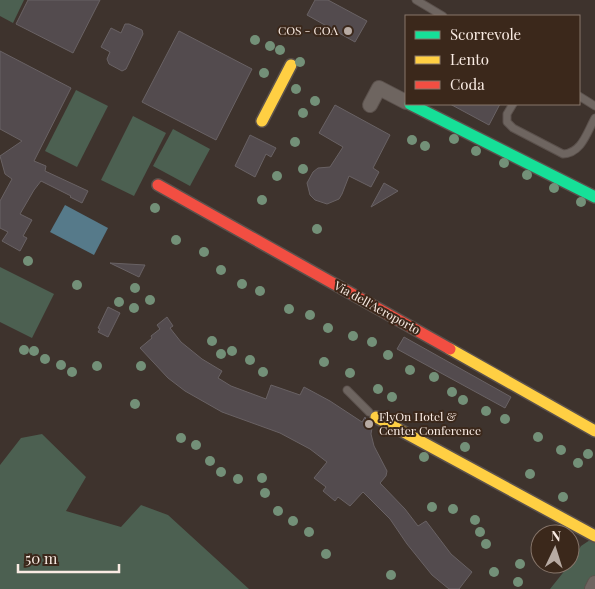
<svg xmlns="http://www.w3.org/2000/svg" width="595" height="589" font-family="'Playfair Display',serif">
	<rect width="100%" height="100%" fill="#3e332d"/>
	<!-- green -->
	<g fill="#4c6051">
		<polygon points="0,0 24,0 13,23 0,16"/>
		<polygon points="76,90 108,106 77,167 45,151"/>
		<polygon points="133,116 166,133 134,196 101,180"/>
		<polygon points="173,129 210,149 190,186 153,166"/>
		<polygon points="0,267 54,294 32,338 0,322"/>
		<polygon points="42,434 86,477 66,511 121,527 141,505 168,515 249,589 0,589 0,465 21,438"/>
		<polygon points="590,540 595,543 595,577 588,589 550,589 570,564 581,546"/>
	</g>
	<!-- water -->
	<polygon fill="#567a8a" points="65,205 108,228 94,255 50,232"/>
	<!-- building -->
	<g fill="#534b4e" stroke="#696264">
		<polygon points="28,0 100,0 73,53 16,24"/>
		<polygon points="315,0 328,0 367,21 355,42 307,15"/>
		<polygon points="125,24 129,24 142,30 143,34 126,69 122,71 109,64 107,59 110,52 101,47 111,28 121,33"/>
		<polygon points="179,31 252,69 216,140 142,102"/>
		<polygon points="0,51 71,88 34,161 46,166 45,171 88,191 82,203 70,197 71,196 41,181 34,190 20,214 32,220 23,236 27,238 20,251 2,241 8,232 0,228 0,201 12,179 5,174 0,156 22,141 0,129"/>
		<polygon points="450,104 500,104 489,125"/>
		<polygon points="335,105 390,135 373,168 379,172 371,187 349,176 342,194 339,199 327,204 315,200 310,195 307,183 313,172 318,168 330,167 343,147 319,133"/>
		<polygon points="250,135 276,148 271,157 266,154 255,177 235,166"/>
		<polygon points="384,183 398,191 371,207"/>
		<polygon points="110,263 145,265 139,277"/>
		<polygon points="108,307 120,313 108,337 98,332 100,329 98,328"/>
		<polygon points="167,317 173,326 170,328 181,342 202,359 222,371 218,378 231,386 266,399 271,385 300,395 304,387 330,401 362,422 365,417 367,423 372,428 371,434 374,446 387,471 386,476 380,483 405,509 418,526 426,521 451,554 472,572 459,589 449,589 432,575 407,544 390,519 363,492 350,506 338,497 335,501 323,491 326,487 314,478 327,462 310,449 280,433 222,412 185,391 168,378 140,348 152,338 151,336 160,329 157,325"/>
		<polygon points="404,337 511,397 505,408 397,349"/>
	</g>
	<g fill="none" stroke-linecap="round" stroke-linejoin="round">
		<!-- lane casing -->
		<g stroke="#5b514c" stroke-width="9">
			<g id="lane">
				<polyline points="416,0 443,16"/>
				<polyline points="579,96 595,106"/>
				<path d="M513,104L507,114V122L513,128L563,154C582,153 587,132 595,118"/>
				<polyline points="347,390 369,412"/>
			</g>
		</g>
		<!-- street casing -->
		<g stroke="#5b514c" stroke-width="16">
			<g id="street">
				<polyline points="370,105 379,88 406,102"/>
				<polyline points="592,589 595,583"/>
			</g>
		</g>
		<!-- fast casing -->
		<g stroke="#5b514c" stroke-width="14">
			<polyline id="fast" points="410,104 595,197"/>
		</g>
		<!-- slow casing -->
		<g stroke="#5b514c" stroke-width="14">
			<g id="slow">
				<polyline points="262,121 291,65"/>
				<polyline points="450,349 595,431"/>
				<polyline points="376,417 595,536"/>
			</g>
		</g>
		<!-- jam casing -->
		<g stroke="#5b514c" stroke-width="14">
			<polyline id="jam" points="158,185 450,349"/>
		</g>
		<!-- lane -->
		<use href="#lane" stroke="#6e6560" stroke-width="7"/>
		<!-- street -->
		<use href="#street" stroke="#6e6560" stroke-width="14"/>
		<!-- fast -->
		<use href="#fast" stroke="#16e098" stroke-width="11"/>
		<!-- slow -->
		<use href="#slow" stroke="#ffcf43" stroke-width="11"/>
		<!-- jam -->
		<use href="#jam" stroke="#f24e42" stroke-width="11"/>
	</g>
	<!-- trees -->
	<g fill="#739078">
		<circle cx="255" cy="40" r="5"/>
		<circle cx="270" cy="46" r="5"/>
		<circle cx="280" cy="50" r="5"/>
		<circle cx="300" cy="62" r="5"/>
		<circle cx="264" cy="73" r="5"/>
		<circle cx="296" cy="89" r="5"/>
		<circle cx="315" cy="101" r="5"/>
		<circle cx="303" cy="113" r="5"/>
		<circle cx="454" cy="139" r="5"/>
		<circle cx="412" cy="140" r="5"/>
		<circle cx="295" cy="142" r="5"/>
		<circle cx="425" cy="146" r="5"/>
		<circle cx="476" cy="151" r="5"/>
		<circle cx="504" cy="163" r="5"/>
		<circle cx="303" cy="169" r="5"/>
		<circle cx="527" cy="175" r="5"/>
		<circle cx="277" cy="176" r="5"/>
		<circle cx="554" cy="188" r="5"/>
		<circle cx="262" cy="200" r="5"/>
		<circle cx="581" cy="202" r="5"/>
		<circle cx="155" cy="208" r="5"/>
		<circle cx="317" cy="229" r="5"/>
		<circle cx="176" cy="240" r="5"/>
		<circle cx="204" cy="252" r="5"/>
		<circle cx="28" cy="261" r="5"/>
		<circle cx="221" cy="270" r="5"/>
		<circle cx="242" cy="284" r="5"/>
		<circle cx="77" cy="285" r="5"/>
		<circle cx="135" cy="288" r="5"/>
		<circle cx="260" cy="291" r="5"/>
		<circle cx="150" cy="300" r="5"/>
		<circle cx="119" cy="302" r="5"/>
		<circle cx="134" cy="308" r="5"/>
		<circle cx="289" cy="309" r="5"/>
		<circle cx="310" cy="315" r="5"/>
		<circle cx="328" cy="328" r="5"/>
		<circle cx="353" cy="336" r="5"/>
		<circle cx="212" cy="341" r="5"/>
		<circle cx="372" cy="342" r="5"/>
		<circle cx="24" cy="350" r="5"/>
		<circle cx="34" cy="351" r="5"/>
		<circle cx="232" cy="351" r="5"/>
		<circle cx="221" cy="354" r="5"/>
		<circle cx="388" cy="355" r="5"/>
		<circle cx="45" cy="359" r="5"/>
		<circle cx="250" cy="360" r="5"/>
		<circle cx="324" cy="362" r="5"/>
		<circle cx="61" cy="365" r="5"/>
		<circle cx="97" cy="366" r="5"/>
		<circle cx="141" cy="366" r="5"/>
		<circle cx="410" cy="370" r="5"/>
		<circle cx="72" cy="372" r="5"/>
		<circle cx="263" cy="372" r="5"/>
		<circle cx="350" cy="373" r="5"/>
		<circle cx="434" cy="377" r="5"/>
		<circle cx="378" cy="389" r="5"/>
		<circle cx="452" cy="392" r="5"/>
		<circle cx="392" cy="397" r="5"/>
		<circle cx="463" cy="400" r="5"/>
		<circle cx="135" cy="404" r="5"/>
		<circle cx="486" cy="411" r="5"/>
		<circle cx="505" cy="419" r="5"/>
		<circle cx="538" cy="437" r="5"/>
		<circle cx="181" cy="438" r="5"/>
		<circle cx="196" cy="445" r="5"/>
		<circle cx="465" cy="447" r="5"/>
		<circle cx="561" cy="450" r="5"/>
		<circle cx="588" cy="454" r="5"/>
		<circle cx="424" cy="457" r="5"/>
		<circle cx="210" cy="461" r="5"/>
		<circle cx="578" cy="463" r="5"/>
		<circle cx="221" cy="472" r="5"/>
		<circle cx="530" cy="474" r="5"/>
		<circle cx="262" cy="478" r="5"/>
		<circle cx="238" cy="479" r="5"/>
		<circle cx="265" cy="493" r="5"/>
		<circle cx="563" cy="497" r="5"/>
		<circle cx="432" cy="507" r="5"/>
		<circle cx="453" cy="509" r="5"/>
		<circle cx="278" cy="511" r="5"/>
		<circle cx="475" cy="520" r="5"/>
		<circle cx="293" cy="521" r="5"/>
		<circle cx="309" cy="532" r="5"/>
		<circle cx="480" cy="532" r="5"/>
		<circle cx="486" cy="544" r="5"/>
		<circle cx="326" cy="554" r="5"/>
		<circle cx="520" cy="564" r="5"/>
		<circle cx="494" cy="572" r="5"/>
		<circle cx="391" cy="575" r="5"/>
		<circle cx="518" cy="582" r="5"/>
	</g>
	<!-- markers -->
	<g fill="#b8aba3" stroke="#3b281b" stroke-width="2">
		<circle cx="348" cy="31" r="5"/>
		<circle cx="369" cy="424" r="5"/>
	</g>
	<g text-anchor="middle" stroke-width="4" stroke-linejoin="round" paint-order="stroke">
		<!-- poi labels -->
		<g font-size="12" fill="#f9ebe3" stroke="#3b281b" text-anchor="end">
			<text x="338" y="35">COS - COA</text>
			<text x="379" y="421" text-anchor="start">FlyOn Hotel &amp;<tspan x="379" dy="14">Center Conference</tspan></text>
		</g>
		<!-- street labels -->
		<g font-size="12" fill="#f9ebe3" stroke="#3b281b">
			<text transform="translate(377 308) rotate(29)" y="4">Via dell'Aeroporto</text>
		</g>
	</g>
	<!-- legend -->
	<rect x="405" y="15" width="175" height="90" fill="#3b281b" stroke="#87766b"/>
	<rect x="415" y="31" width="25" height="8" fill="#16e098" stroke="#87766b"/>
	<text x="450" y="40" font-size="15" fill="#f9ebe3">Scorrevole</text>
	<rect x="415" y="56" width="25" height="8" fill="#ffcf43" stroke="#87766b"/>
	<text x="450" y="65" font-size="15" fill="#f9ebe3">Lento</text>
	<rect x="415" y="81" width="25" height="8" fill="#f24e42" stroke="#87766b"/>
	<text x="450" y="90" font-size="15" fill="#f9ebe3">Coda</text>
	<!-- north arrow -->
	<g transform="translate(555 549) rotate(4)"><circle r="24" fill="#3b281b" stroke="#87766b"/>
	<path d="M0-4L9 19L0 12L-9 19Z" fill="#b8aba3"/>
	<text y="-8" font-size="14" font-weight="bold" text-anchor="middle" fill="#f9ebe3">N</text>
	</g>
	<!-- scale -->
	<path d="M18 564v8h101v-8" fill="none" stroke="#f9ebe3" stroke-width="2.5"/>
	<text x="25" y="564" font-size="15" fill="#f9ebe3" stroke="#3b281b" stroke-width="4" paint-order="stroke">50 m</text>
</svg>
